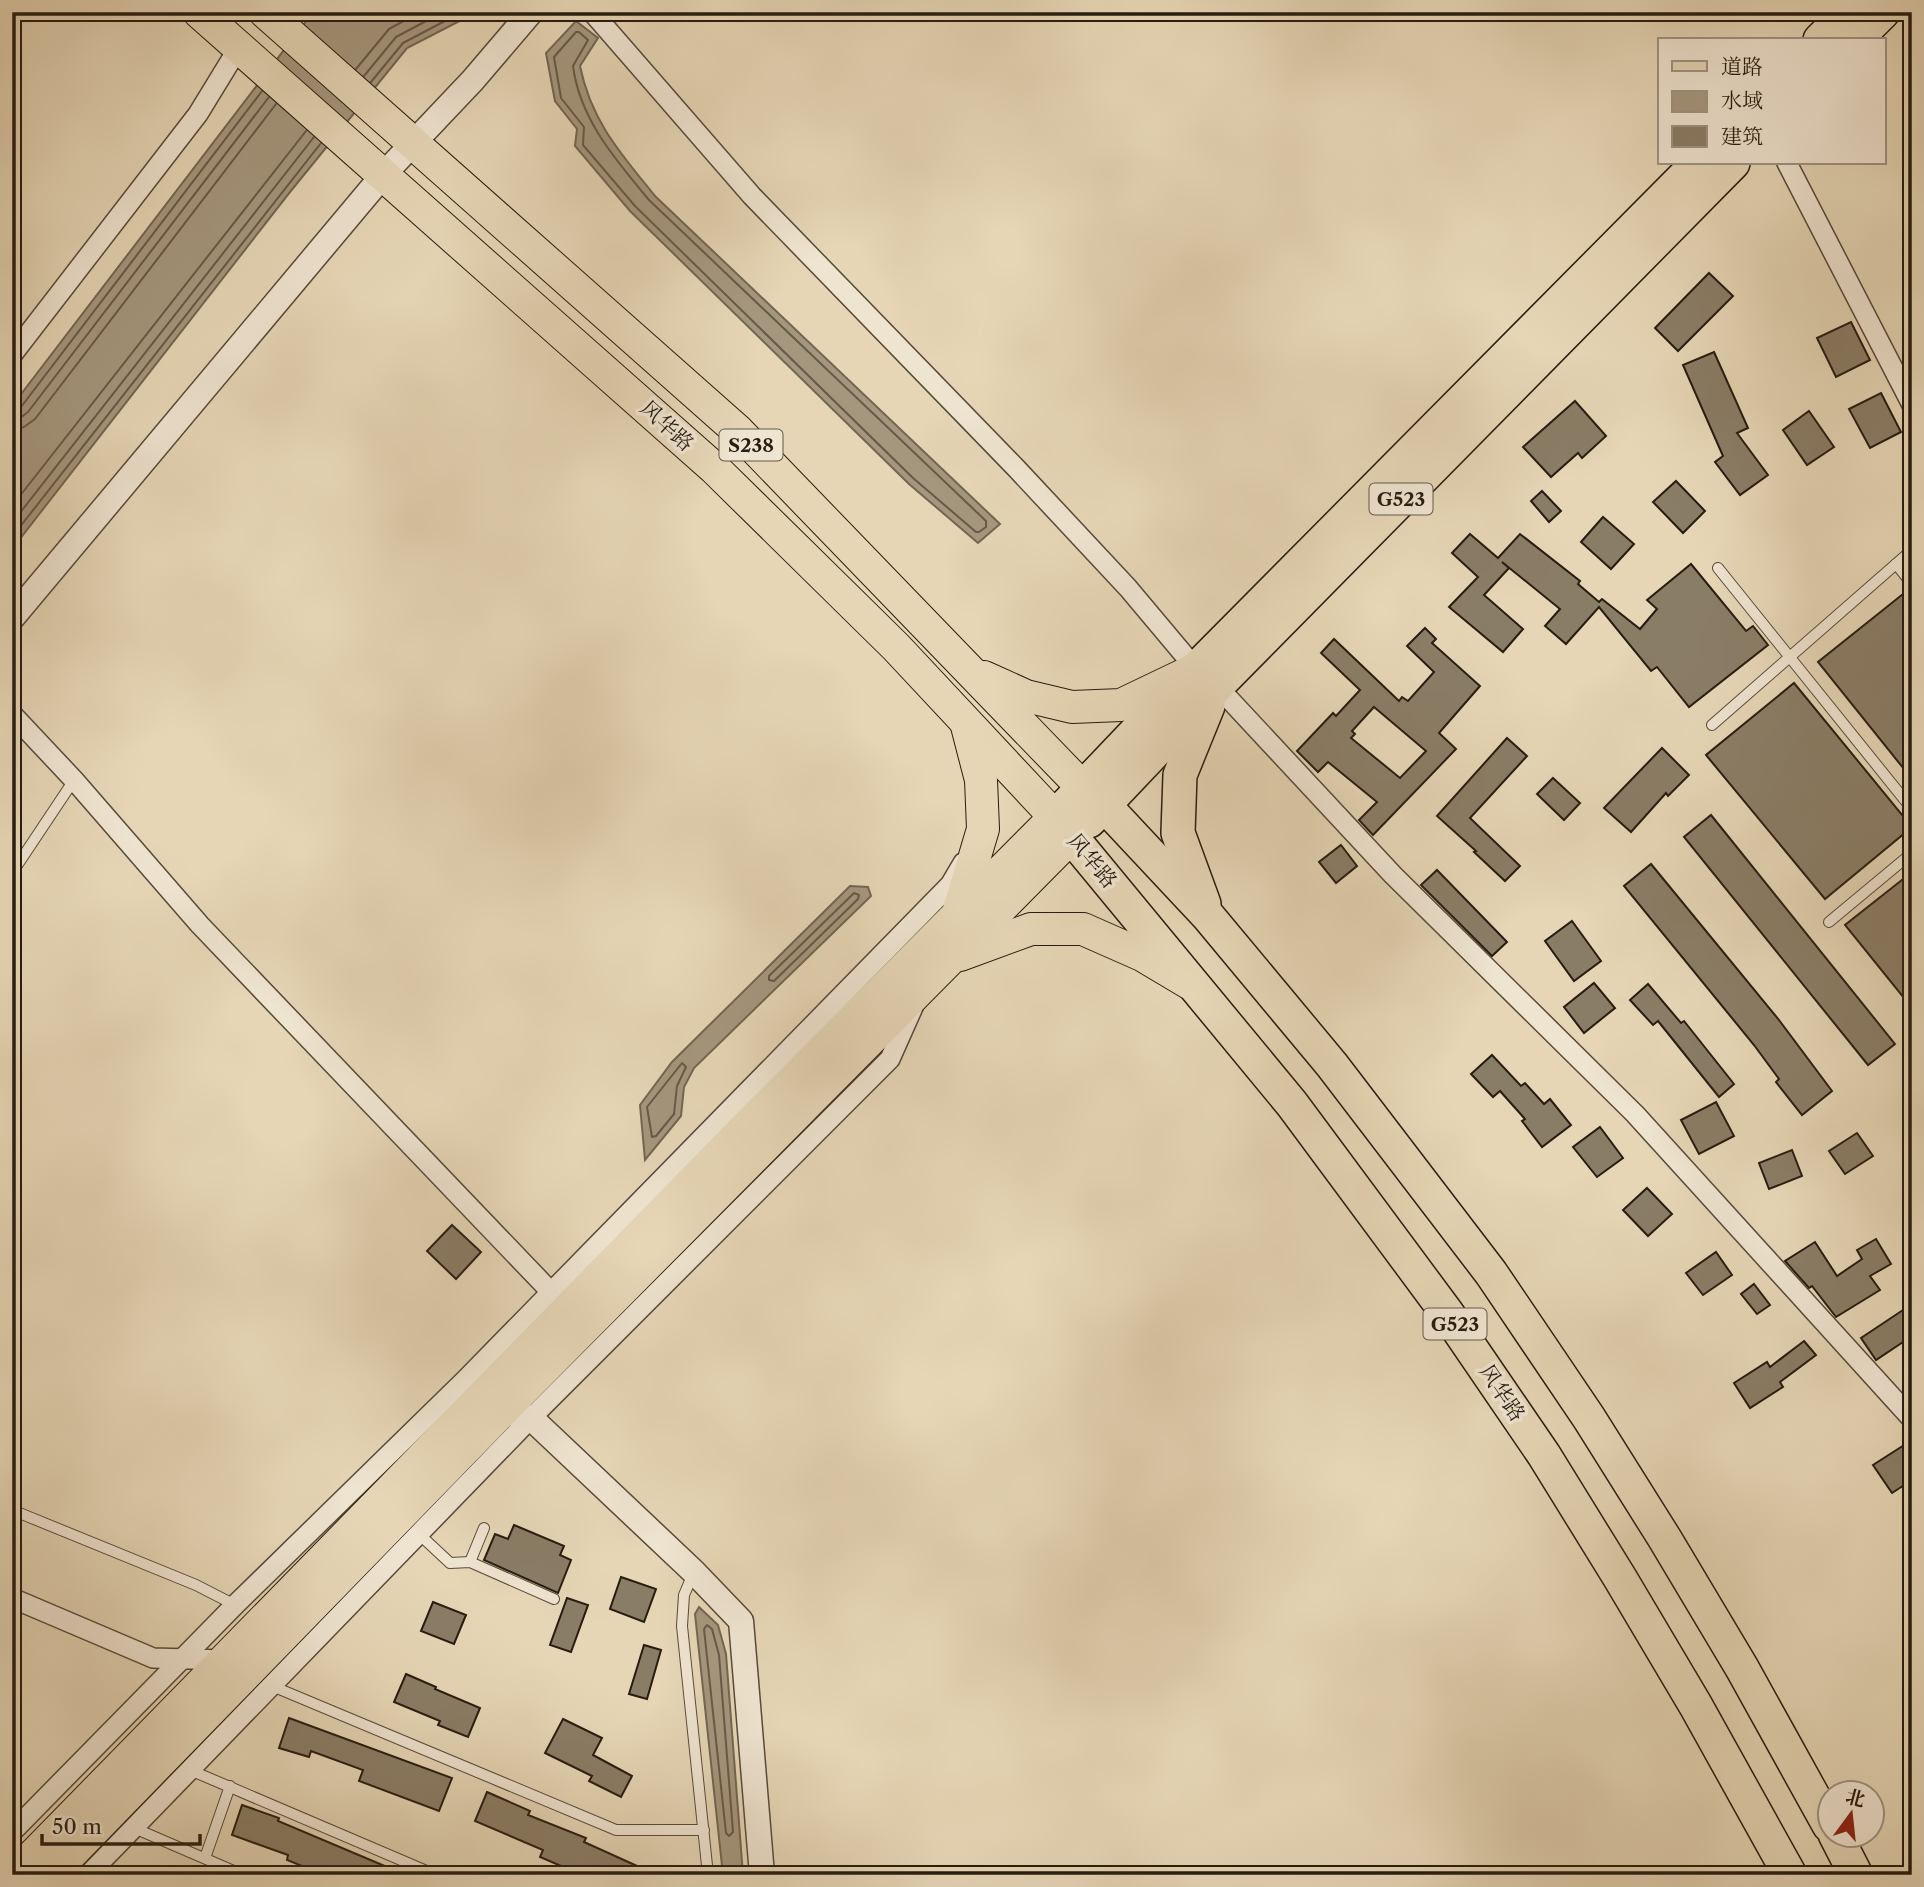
<svg xmlns="http://www.w3.org/2000/svg" width="1924" height="1887" font-family="'Libre Caslon Text','Noto Serif SC',serif">
	<rect width="100%" height="100%" fill="#e6d6b6"/>
	<filter id="stains"><feTurbulence type="fractalNoise" baseFrequency=".00286" numOctaves="4"/><feColorMatrix values="0 0 0 0 .2 0 0 0 0 .09 0 0 0 0 .02 0 0 0 .5 -.17"/></filter>
	<radialGradient id="worn" r=".72"><stop offset=".6" stop-color="#630" stop-opacity="0"/><stop offset="1" stop-color="#630" stop-opacity=".3"/></radialGradient>
	<!-- water -->
	<g fill="#a5977e" stroke="#726652" stroke-width="2">
		<polygon points="313,12 477,12 407,48 290,192 12,549 12,406"/>
		<path d="M576,21L598,38L580,66C591,121 621,154 655,196L1000,524L978,543L909,484L630,211L575,146L577,129L555,101L546,53Z"/>
		<polygon points="850,886 868,887 871,896 694,1068 684,1087 681,1116 645,1160 640,1105 672,1062"/>
		<polygon points="699,1607 718,1625 726,1654 743,1875 723,1875 695,1614"/>
	</g>
	<g fill="none" stroke-linecap="round" stroke-linejoin="round">
		<!-- shore -->
		<g stroke="#665a47" stroke-width="2">
			<path d="M576,32H579L588,40L573,66C580,120 616,160 649,200L986,521V527L979,532H976L913,478L635,206L583,145L584,127L561,98L554,57Z"/>
			<polyline points="356,69 389,29 420,12"/>
			<polyline points="364,76 396,37 443,12"/>
			<polyline points="371,82 403,43 462,12"/>
			<polyline points="12,410 21,407 262,91"/>
			<polyline points="12,419 20,418 28,412 269,97"/>
			<polyline points="12,429 24,427 35,419 276,104"/>
			<polyline points="12,506 306,131"/>
			<polyline points="12,523 314,137"/>
			<polyline points="12,537 321,143"/>
			<polygon points="854,893 859,895 858,899 774,981 769,980 769,976"/>
			<polygon points="682,1063 686,1067 677,1086 674,1114 656,1136 652,1137 647,1107"/>
			<polygon points="707,1625 712,1629 719,1655 733,1832 729,1836 726,1833 704,1629"/>
		</g>
	</g>
	<!-- building -->
	<g fill="#8a7d66" stroke="#261c10" stroke-width="2" fill-rule="evenodd">
		<polygon points="1709,273 1733,296 1678,351 1655,328"/>
		<polygon points="1851,322 1870,360 1836,377 1817,338"/>
		<polygon points="1714,352 1748,428 1737,433 1768,475 1740,495 1715,462 1723,456 1683,365"/>
		<polygon points="1881,393 1901,432 1870,448 1849,409"/>
		<polygon points="1575,401 1606,436 1582,458 1578,453 1551,477 1523,447"/>
		<polygon points="1809,411 1834,447 1807,465 1783,430"/>
		<polygon points="1676,481 1705,511 1683,533 1653,502"/>
		<polygon points="1542,491 1561,511 1549,522 1531,501"/>
		<polygon points="1603,517 1634,544 1611,569 1581,542"/>
		<polygon points="1470,534 1498,558 1520,534 1580,581 1578,584 1599,602 1602,599 1640,629 1657,609 1647,600 1691,564 1746,631 1753,626 1768,645 1689,707 1657,667 1651,671 1599,607 1566,644 1545,626 1560,609 1502,562 1509,568 1484,595 1523,629 1503,652 1449,607 1478,577 1452,553"/>
		<polygon points="1908,590 1912,591 1912,779 1818,662"/>
		<path d="M1425,628L1436,639L1432,643L1480,686L1439,733L1456,749L1373,835L1359,820L1377,802L1328,762L1318,772L1297,751L1333,713L1336,716L1360,690L1321,653L1334,639L1399,701L1402,697L1408,701L1434,672L1407,646ZM1374,707L1426,751L1400,778L1351,738L1355,734L1352,731Z"/>
		<polygon points="1794,683 1912,827 1825,899 1706,755"/>
		<polygon points="1507,738 1527,756 1470,818 1520,866 1505,881 1474,852 1476,851 1437,816"/>
		<polygon points="1662,748 1689,775 1668,796 1666,793 1631,832 1604,808"/>
		<polygon points="1553,778 1580,803 1564,820 1537,794"/>
		<polygon points="1711,815 1895,1044 1868,1065 1684,837"/>
		<polygon points="1341,845 1357,866 1336,883 1319,862"/>
		<polygon points="1651,864 1779,1020 1832,1091 1802,1115 1776,1082 1779,1079 1754,1045 1624,886"/>
		<polygon points="1437,870 1507,942 1492,956 1421,885"/>
		<polygon points="1912,872 1912,1008 1845,925"/>
		<polygon points="1572,921 1601,961 1574,981 1545,941"/>
		<polygon points="1594,983 1615,1008 1584,1033 1564,1007"/>
		<polygon points="1648,984 1681,1023 1684,1021 1734,1084 1719,1097 1658,1021 1653,1025 1630,1000"/>
		<polygon points="1492,1055 1521,1086 1525,1083 1544,1104 1550,1099 1571,1125 1542,1147 1522,1121 1525,1119 1500,1091 1493,1097 1471,1074"/>
		<polygon points="1716,1102 1734,1136 1699,1154 1681,1120"/>
		<polygon points="1600,1127 1623,1158 1597,1177 1573,1147"/>
		<polygon points="1857,1133 1873,1156 1845,1174 1829,1151"/>
		<polygon points="1792,1150 1802,1176 1769,1189 1759,1163"/>
		<polygon points="1647,1188 1672,1214 1648,1236 1623,1210"/>
		<polygon points="452,1225 481,1252 456,1279 427,1251"/>
		<polygon points="1876,1239 1891,1264 1870,1276 1880,1290 1836,1317 1812,1286 1809,1288 1785,1261 1815,1242 1837,1276 1862,1259 1857,1250"/>
		<polygon points="1716,1252 1732,1275 1703,1295 1686,1273"/>
		<polygon points="1754,1284 1770,1305 1757,1314 1741,1294"/>
		<polygon points="1912,1304 1912,1336 1876,1360 1861,1338"/>
		<polygon points="1804,1341 1816,1355 1780,1382 1783,1387 1750,1408 1734,1383 1767,1362 1770,1367"/>
		<polygon points="1912,1440 1912,1480 1892,1493 1873,1465"/>
		<polygon points="514,1525 564,1546 560,1555 571,1560 558,1593 484,1560 495,1534 508,1539"/>
		<polygon points="621,1577 656,1589 644,1622 610,1609"/>
		<polygon points="567,1598 588,1605 571,1652 550,1645"/>
		<polygon points="433,1602 466,1615 454,1644 421,1631"/>
		<polygon points="644,1645 661,1650 647,1699 629,1694"/>
		<polygon points="406,1674 436,1687 435,1689 480,1708 468,1737 438,1725 440,1721 394,1702"/>
		<polygon points="289,1718 452,1778 439,1811 359,1781 363,1770 311,1751 309,1757 279,1748"/>
		<polygon points="563,1719 602,1738 593,1755 632,1776 621,1797 589,1781 592,1776 545,1753"/>
		<polygon points="487,1792 530,1811 528,1815 586,1838 584,1842 657,1875 582,1875 540,1857 543,1850 475,1821"/>
		<polygon points="242,1805 279,1818 278,1821 406,1875 324,1875 287,1860 288,1855 232,1835"/>
	</g>
	<g fill="none" stroke-linecap="round" stroke-linejoin="round">
		<!-- service casing -->
		<g stroke="#564a3a" stroke-width="12">
			<g id="service">
				<polyline points="1896,564 1912,584"/>
				<polyline points="1718,568 1912,809"/>
				<polyline points="1712,725 1912,550"/>
				<polyline points="12,873 74,780"/>
				<polyline points="1829,922 1912,853"/>
				<polyline points="12,1510 196,1585 235,1605"/>
				<polyline points="419,1534 450,1563 470,1562 554,1599"/>
				<polyline points="470,1562 484,1528"/>
				<polyline points="693,1574 684,1595 682,1626 708,1875"/>
				<polyline points="272,1686 616,1830 704,1830"/>
				<polyline points="190,1770 436,1875"/>
				<polyline points="134,1828 243,1875"/>
				<polyline points="205,1858 230,1786"/>
			</g>
		</g>
		<!-- minor casing -->
		<g stroke="#564a3a" stroke-width="22">
			<g id="minor">
				<polyline points="592,12 752,196 1016,468 1128,588 1196,669"/>
				<polyline points="1787,163 1912,405"/>
				<polyline points="12,355 198,114 239,47"/>
				<polyline points="1217,686 1393,875 1635,1114 1912,1419"/>
				<polyline points="12,714 74,780 200,925 551,1292"/>
				<polyline points="12,1598 153,1658 225,1660"/>
				<polyline points="12,1832 235,1605 465,1380 950,885 963,863"/>
				<polyline points="88,1875 531,1418 890,1059 914,1005"/>
			</g>
		</g>
		<!-- tertiary casing -->
		<g stroke="#564a3a" stroke-width="27">
			<g id="tertiary">
				<polyline points="12,618 384,174 473,80 531,12"/>
				<polyline points="502,1411 531,1418 694,1572 741,1621 762,1875"/>
			</g>
		</g>
		<!-- primary casing -->
		<g stroke="#261c10" stroke-width="34">
			<g id="primary">
				<polyline points="265,12 738,431 1084,789"/>
				<polyline points="984,677 1026,696 1072,707 1121,705 1192,671"/>
				<polyline points="959,910 983,829 981,780 967,726"/>
				<polyline points="960,955 1031,929 1083,929 1142,955 1189,983"/>
				<polyline points="14,1875 746,1127 1055,817 896,647 714,468 199,12"/>
				<polyline points="50,1875 502,1411 1071,837"/>
			</g>
		</g>
		<!-- trunk casing -->
		<g stroke="#261c10" stroke-width="36">
			<g id="trunk">
				<polyline points="1820,40 1848,12"/>
				<polyline points="1855,40 1883,12"/>
				<polyline points="1698,163 1196,669 1055,817 1292,1104 1447,1313 1544,1455 1620,1578 1696,1706 1790,1875"/>
				<polyline points="1084,789 1105,806 1208,916 1332,1065 1491,1273 1589,1418 1665,1539 1742,1668 1829,1825"/>
				<polyline points="1089,821 1217,686 1733,163"/>
				<polyline points="1204,904 1178,833 1180,775 1208,706"/>
				<polyline points="1835,1834 1856,1875"/>
			</g>
		</g>
		<!-- service -->
		<use href="#service" stroke="#efe4d0" stroke-width="10"/>
		<!-- minor -->
		<use href="#minor" stroke="#efe4d0" stroke-width="19"/>
		<!-- tertiary -->
		<use href="#tertiary" stroke="#efe4d0" stroke-width="24"/>
		<!-- primary -->
		<use href="#primary" stroke="#e6d6b6" stroke-width="32"/>
		<!-- trunk -->
		<use href="#trunk" stroke="#e6d6b6" stroke-width="33"/>
	</g>
	<g text-anchor="middle" stroke-width="7" stroke-linejoin="round" paint-order="stroke">
		<!-- shield labels -->
		<g fill="#efe4d0" stroke="#62584a" stroke-width="2">
			<rect x="719.5" y="429.5" width="63" height="31" rx="5"/>
			<rect x="1369.5" y="483.5" width="63" height="31" rx="5"/>
			<rect x="1423.5" y="1308.5" width="63" height="31" rx="5"/>
		</g>
		<g font-size="19" font-weight="bold" fill="#261c10">
			<text x="751" y="452">S238</text>
			<text x="1401" y="506">G523</text>
			<text x="1455" y="1331">G523</text>
		</g>
		<!-- street labels -->
		<g font-size="21" fill="#261c10" stroke="#efe4d0">
			<text transform="translate(667 426) rotate(42)" y="7">风华路</text>
			<text transform="translate(1092 861) rotate(50)" y="7">风华路</text>
			<text transform="translate(1502 1393) rotate(56)" y="7">风华路</text>
		</g>
	</g>
	<!-- margin -->
	<rect width="1924" height="1887" fill="none" stroke="#e6d6b6" stroke-width="42"/>
	<rect x="14" y="14" width="1896" height="1859" fill="none" stroke="#261c10" stroke-width="3.5"/>
	<rect x="21" y="21" width="1882" height="1845" fill="none" stroke="#261c10" stroke-width="2"/>
	<!-- legend -->
	<rect x="1658" y="38" width="228" height="126" fill="#efe4d0" stroke="#9f9483" stroke-width="2"/>
	<rect x="1672" y="61" width="35" height="10" fill="#e6d6b6" stroke="#9f9483" stroke-width="2"/>
	<text x="1721" y="74" font-size="21" fill="#261c10">道路</text>
	<rect x="1672" y="91" width="35" height="21" fill="#a5977e" stroke="#9f9483" stroke-width="2"/>
	<text x="1721" y="108" font-size="21" fill="#261c10">水域</text>
	<rect x="1672" y="126" width="35" height="21" fill="#8a7d66" stroke="#9f9483" stroke-width="2"/>
	<text x="1721" y="144" font-size="21" fill="#261c10">建筑</text>
	<!-- north arrow -->
	<g transform="translate(1851 1814) rotate(15)"><circle r="33" fill="#efe4d0" stroke="#9f9483" stroke-width="2"/>
	<path d="M0-5L12 26L0 18L-12 26Z" fill="#8f2418"/>
	<text y="-10" font-size="19" font-weight="bold" text-anchor="middle" fill="#261c10">北</text>
	</g>
	<!-- scale -->
	<path d="M42 1834v10h158v-10" fill="none" stroke="#261c10" stroke-width="3.5"/>
	<text x="52" y="1834" font-size="21" fill="#261c10" stroke="#efe4d0" stroke-width="5" paint-order="stroke">50 m</text>
	<rect width="100%" height="100%" filter="url(#stains)"/>
	<rect width="100%" height="100%" fill="url(#worn)"/>
</svg>
